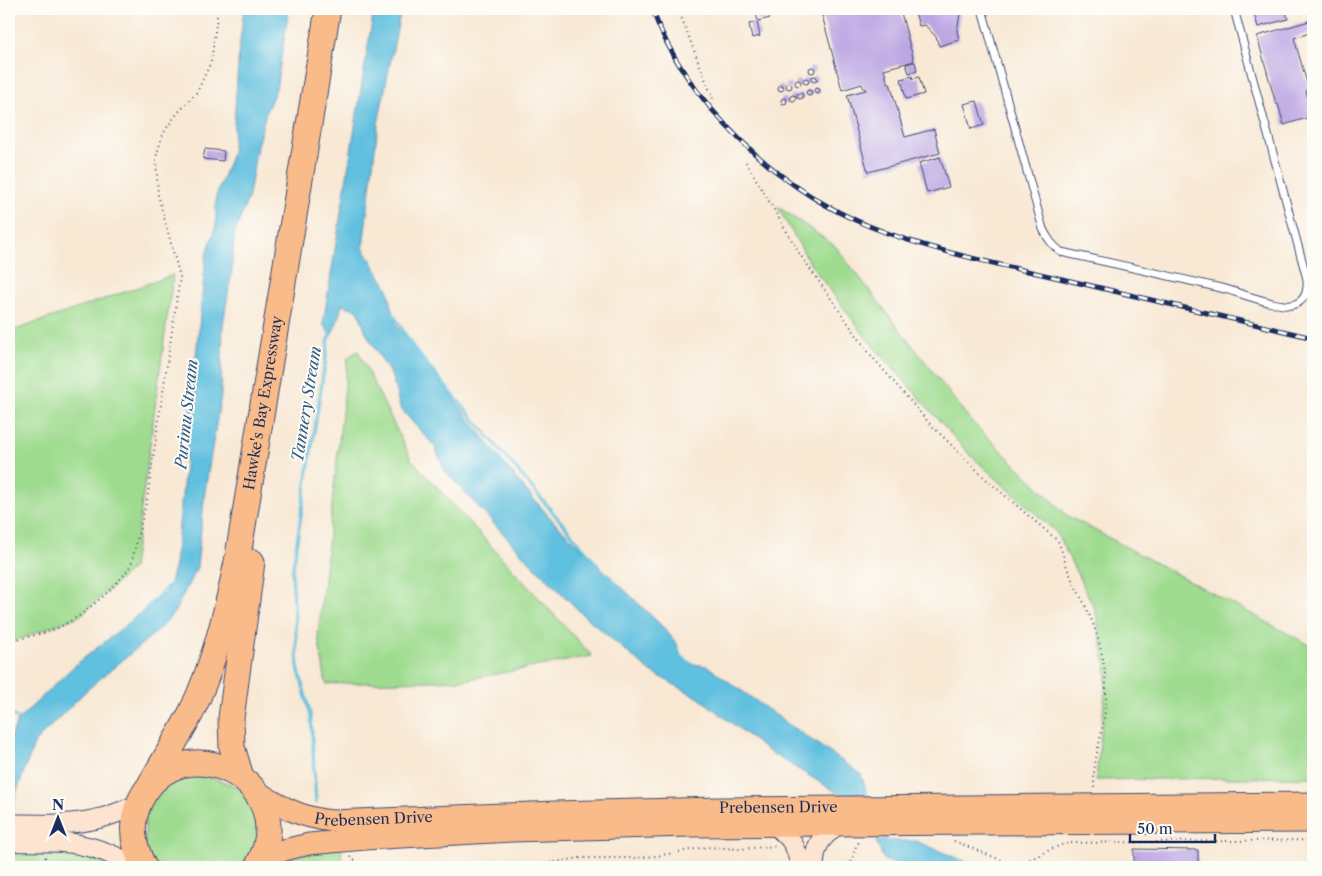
<svg xmlns="http://www.w3.org/2000/svg" width="1322" height="876" font-family="'Libre Caslon Text',serif">
	<rect width="100%" height="100%" fill="#fdfcf7"/>
	<filter id="ink" filterUnits="userSpaceOnUse"><feTurbulence type="fractalNoise" baseFrequency=".02" numOctaves="2"/><feDisplacementMap in="SourceGraphic" scale="10" xChannelSelector="R" yChannelSelector="G"/><feConvolveMatrix kernelMatrix="1 2 1 2 8 2 1 2 1" color-interpolation-filters="sRGB"/></filter>
	<filter id="wash" filterUnits="userSpaceOnUse"><feTurbulence type="fractalNoise" baseFrequency=".0096" numOctaves="4" result="noise"/><feDisplacementMap in="SourceGraphic" scale="20" xChannelSelector="R" yChannelSelector="G"/><feGaussianBlur stdDeviation="1.12" result="paint"/><feColorMatrix in="noise" values="0 0 0 0 0 0 0 0 0 0 0 0 0 0 0 0 0 1.4 0 .05"/><feComposite in="paint" operator="in"/></filter>
	<g filter="url(#wash)">
		<rect width="100%" height="100%" fill="#f8e8d4"/>
		<!-- green -->
		<g fill="#9fdb8f" stroke="#5d8576">
			<polygon points="777,206 835,246 971,421 1068,516 1313,647 1313,777 1096,780 1107,673 1095,609 1056,532 968,453 868,340 811,265"/>
			<polygon points="173,275 133,568 80,616 9,643 9,332"/>
			<polygon points="358,351 411,459 592,656 465,680 326,684 318,636 348,357"/>
			<polygon points="199,773 238,787 254,810 257,838 248,864 245,867 154,867 145,852 145,811 172,780"/>
			<polygon points="341,846 342,867 271,867 280,860"/>
			<polygon points="9,848 83,851 120,867 9,867"/>
		</g>
		<!-- water -->
		<g fill="#61c0df" stroke="#3e789e">
			<polygon points="244,9 289,9 276,89 266,112 257,146 249,196 234,235 232,271 223,324 221,395 205,491 197,567 174,613 154,634 88,689 35,742 15,796 13,810 9,810 9,743 17,721 73,667 167,592 175,565 206,256 216,226 216,196 232,153 239,49"/>
			<polygon points="374,9 401,9 378,124 363,247 388,289 396,325 517,480 554,522 665,629 677,644 682,659 692,664 707,666 791,726 861,774 870,803 856,804 768,751 699,698 651,672 583,615 522,554 445,471 435,447 400,408 392,377 366,333 358,310 342,305 337,323 331,336 323,324"/>
			<polygon points="876,841 916,841 969,863 984,867 902,867 884,860"/>
		</g>
		<g fill="none" stroke-linecap="round" stroke-linejoin="round">
			<!-- stream -->
			<g stroke="#61c0df" stroke-width="3">
				<polyline points="392,312 415,350 596,563"/>
				<polyline points="146,608 172,582"/>
				<polyline points="678,654 691,664"/>
				<polyline points="9,714 22,720"/>
				<polyline points="316,803 311,717 298,667 292,573 330,331"/>
				<polyline points="883,836 889,843"/>
				<polyline points="316,867 317,860"/>
			</g>
		</g>
		<g id="blocks">
			<!-- building -->
			<g fill="#bca6e3">
				<polygon points="761,9 767,9 770,18 758,21 755,10"/>
				<polygon points="850,9 900,9 914,61 884,69 888,84 890,83 905,137 934,129 940,153 868,172 847,95 866,90 866,88 864,89 862,84 842,90 822,15"/>
				<polygon points="920,9 958,9 960,14 957,31 959,40 939,46 936,37 925,25 919,26 915,12 921,10"/>
				<polygon points="1253,9 1285,9 1288,19 1258,27"/>
				<polygon points="1313,20 1313,32 1294,38 1309,90 1306,91 1309,102 1313,101 1313,116 1284,125 1278,104 1276,104 1257,36"/>
				<polygon points="757,22 760,36 752,38 749,24"/>
				<polygon points="915,62 917,71 909,73 906,64"/>
				<circle cx="812" cy="70" r="3"/>
				<circle cx="814" cy="79" r="3"/>
				<polygon points="912,76 913,79 919,77 924,94 906,99 901,79"/>
				<circle cx="806" cy="81" r="3"/>
				<circle cx="798" cy="83" r="3"/>
				<circle cx="789" cy="86" r="3"/>
				<circle cx="781" cy="88" r="3"/>
				<circle cx="817" cy="91" r="3"/>
				<circle cx="809" cy="93" r="3"/>
				<circle cx="800" cy="96" r="3"/>
				<circle cx="793" cy="98" r="3"/>
				<circle cx="784" cy="101" r="3"/>
				<polygon points="977,101 984,125 971,129 964,104"/>
				<polygon points="205,149 224,151 223,161 203,159"/>
				<polygon points="940,157 949,187 927,193 919,163"/>
				<polygon points="1134,849 1198,850 1198,867 1134,867"/>
				<rect x="1308" y="862" width="5" height="5"/>
			</g>
		</g>
	</g>
	<g filter="url(#ink)">
		<use href="#blocks" fill-opacity="0" stroke="#3c4b70" stroke-width="1"/>
		<g fill="none" stroke-linecap="round" stroke-linejoin="round">
			<!-- lane casing -->
			<g stroke="#3c4b70" stroke-width="9">
				<path id="lane" d="M982,9L1043,229C1048,239 1052,245 1061,252C1116,264 1170,276 1225,289C1241,293 1275,307 1291,305C1305,303 1308,291 1307,279L1234,9"/>
			</g>
			<!-- secondary casing -->
			<g stroke="#3c4b70" stroke-width="21">
				<g id="secondary">
					<path d="M9,824C40,824 71,826 101,818C114,815 125,809 138,805"/>
					<path d="M774,825C790,836 799,848 799,867"/>
					<path d="M9,842C61,841 89,839 136,867"/>
					<path d="M814,867C815,844 820,839 838,824"/>
				</g>
			</g>
			<!-- primary casing -->
			<g stroke="#3c4b70" stroke-width="23">
				<g id="primary">
					<path id="s1" d="M252,788C277,805 301,818 332,821L555,812L719,808L1313,803"/>
					<polyline points="261,861 284,850 309,844 365,839 512,831 690,826 1313,822"/>
				</g>
			</g>
			<!-- highway casing -->
			<g stroke="#3c4b70" stroke-width="27">
				<g id="highway">
					<polyline points="241,777 232,747 231,718 252,562"/>
					<path id="s2" d="M151,783C164,760 178,737 191,713C214,665 226,614 237,562L328,9"/>
					<path d="M144,867C132,844 129,822 141,799C182,720 305,784 257,867"/>
				</g>
			</g>
			<!-- path -->
			<g stroke="#3c4b70" stroke-width="2" stroke-dasharray="1 4" stroke-linecap="butt">
				<polyline points="678,9 713,99"/>
				<path d="M746,162L801,256L869,353L930,424L987,480L1058,541C1063,552 1065,565 1071,577C1076,589 1084,601 1089,614C1100,639 1107,670 1106,697C1106,723 1096,747 1094,773C1094,778 1094,783 1094,788"/>
				<polyline points="9,641 44,633 60,627 82,614 107,593 123,576 131,565 147,499 180,277 158,195 156,157 163,134 175,116 197,92 211,62 218,9"/>
				<path d="M954,841L1006,862C1030,866 1046,848 1068,843L1313,840"/>
				<polyline points="45,857 55,867"/>
				<polyline points="350,857 367,867"/>
				<polyline points="477,867 484,867"/>
				<polyline points="520,867 581,858 633,858 656,856 707,847 739,849 776,846"/>
				<polyline points="850,867 856,846 859,842"/>
			</g>
			<!-- lane -->
			<use href="#lane" stroke="#fff" stroke-width="7"/>
			<!-- secondary -->
			<use href="#secondary" stroke="#fde4d1" stroke-width="19"/>
			<!-- primary -->
			<use href="#primary" stroke="#fabb8b" stroke-width="21"/>
			<!-- highway -->
			<use href="#highway" stroke="#fabb8b" stroke-width="25"/>
			<!-- rail casing -->
			<g stroke="#1b2f5e" stroke-width="5">
				<path id="rail" d="M652,9C686,102 777,189 869,226C933,252 1003,265 1071,281C1152,300 1233,319 1313,338"/>
			</g>
			<!-- rail -->
			<use href="#rail" stroke="#fdfcf7" stroke-width="3" stroke-dasharray="9" stroke-linecap="butt"/>
		</g>
	</g>
	<g text-anchor="middle" stroke-width="4" stroke-linejoin="round" paint-order="stroke">
		<!-- street labels -->
		<g font-size="15" fill="#1b2f5e" stroke="#fdfcf7">
			<text dy="5" stroke="none"><textPath href="#s2" startOffset="400">Hawke's Bay Expressway</textPath></text>
			<text dy="5" stroke="none"><textPath href="#s1" startOffset="534">Prebensen Drive</textPath></text>
			<text dy="5" stroke="none"><textPath href="#s1" startOffset="129">Prebensen Drive</textPath></text>
		</g>
		<!-- water labels -->
		<g font-size="16" font-style="italic" fill="#305a85" stroke="#fdfcf7">
			<text transform="translate(306 404) rotate(-81)" y="6">Tannery Stream</text>
			<text transform="translate(186 414) rotate(-84)" y="6">Purimu Stream</text>
		</g>
	</g>
	<!-- margin -->
	<rect width="1322" height="876" fill="none" stroke="#fdfcf7" stroke-width="30"/>
	<!-- north arrow -->
	<g transform="translate(58 818)" stroke="#fdfcf7" stroke-width="4" paint-order="stroke">
	<path d="M0-4L9 19L0 12L-9 19Z" fill="#1b2f5e"/>
	<text y="-8" font-size="14" font-weight="bold" text-anchor="middle" fill="#1b2f5e">N</text>
	</g>
	<!-- scale -->
	<path d="M1130 834v8h85v-8" fill="none" stroke="#1b2f5e" stroke-width="2.5"/>
	<text x="1137" y="834" font-size="15" fill="#1b2f5e" stroke="#fdfcf7" stroke-width="4" paint-order="stroke">50 m</text>
</svg>
